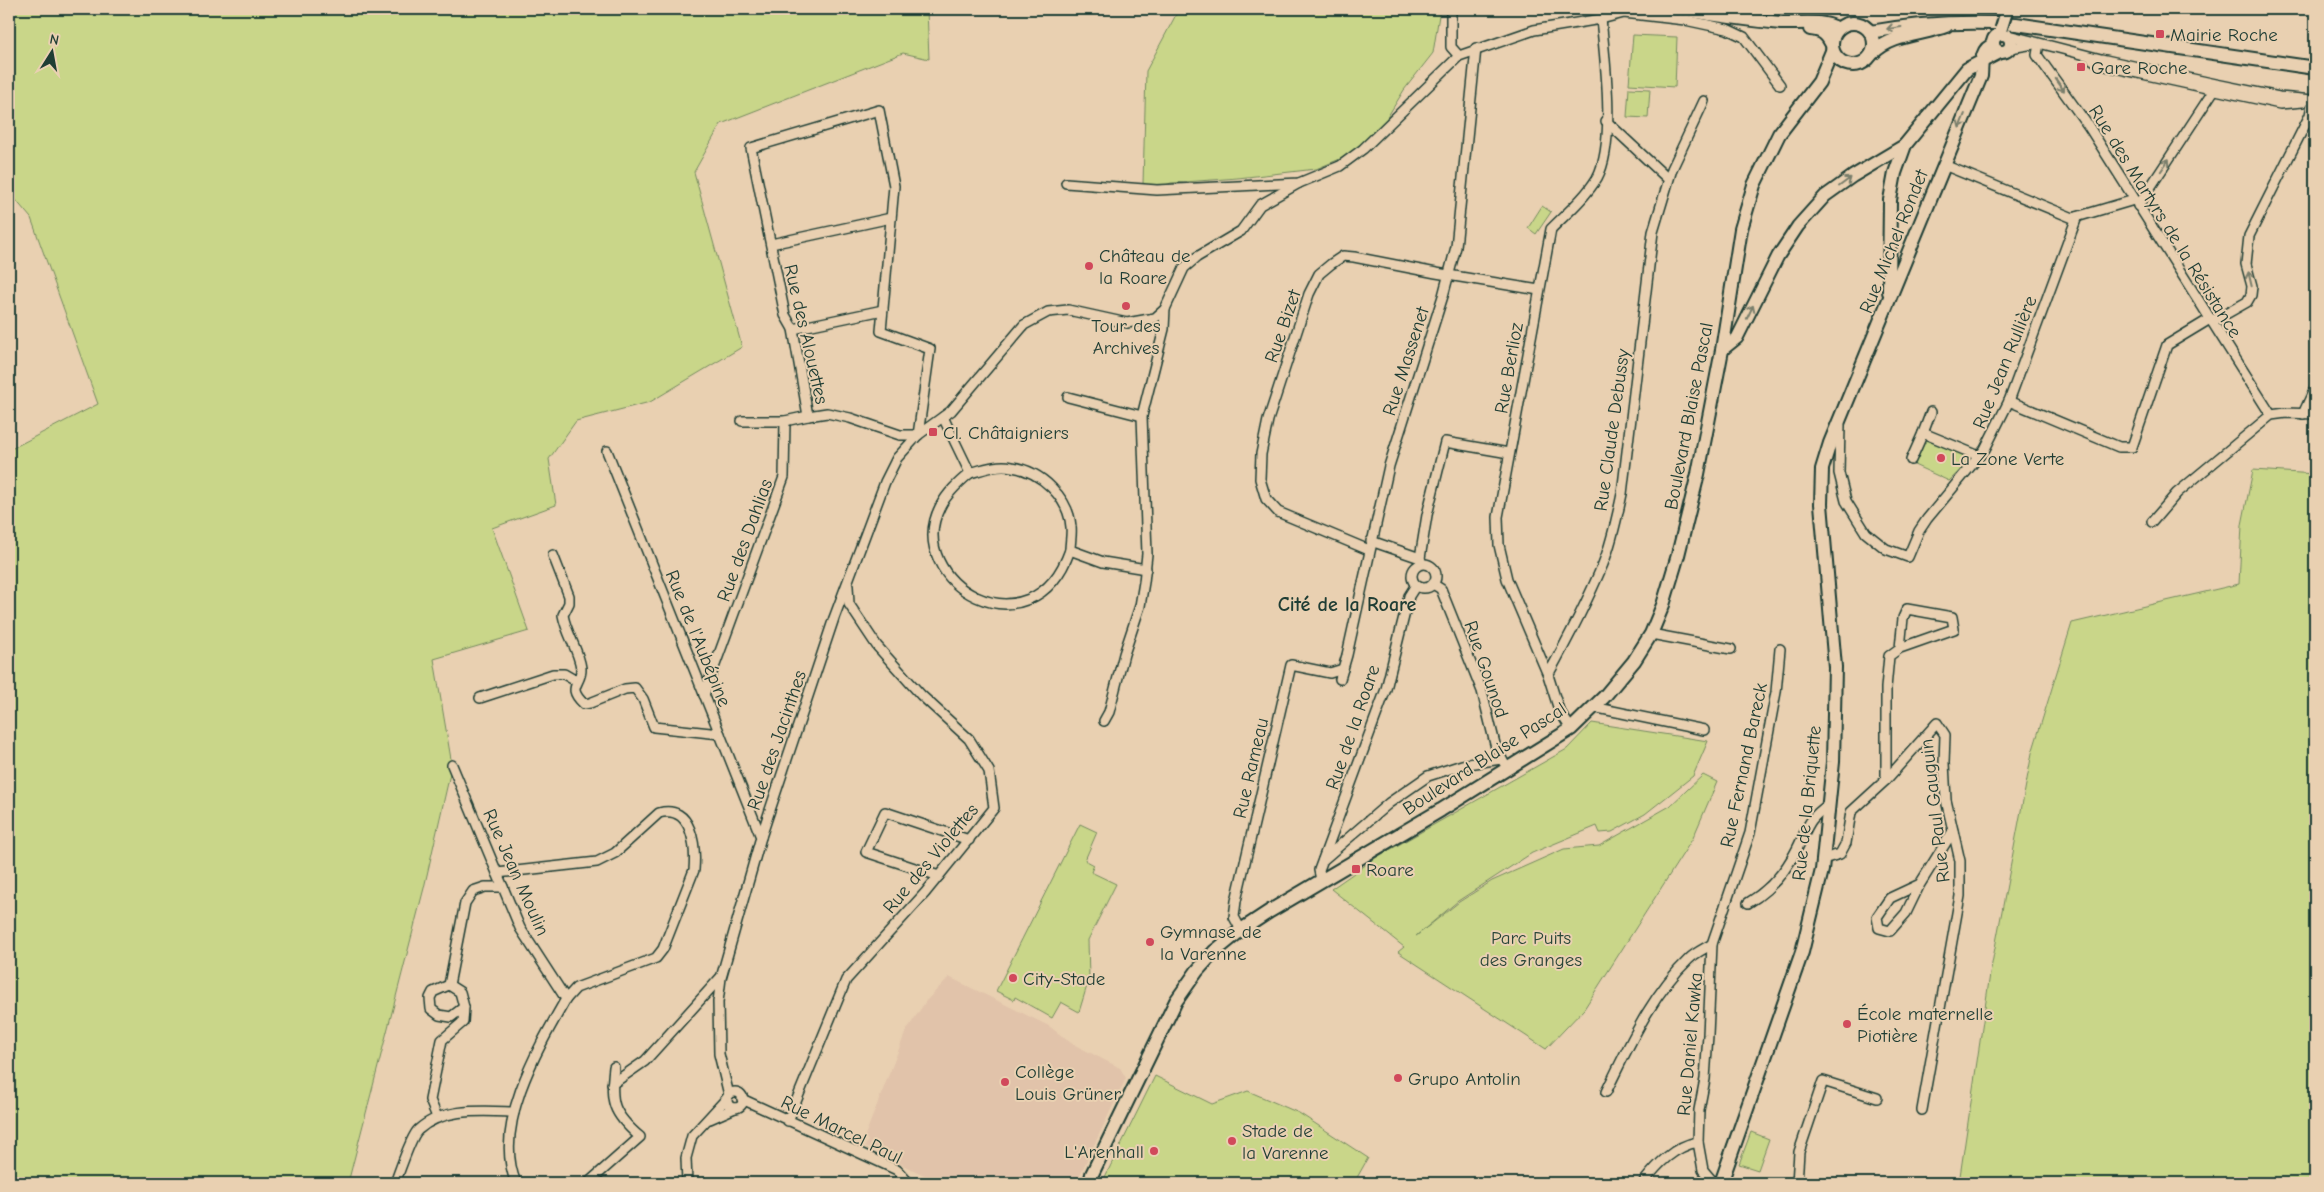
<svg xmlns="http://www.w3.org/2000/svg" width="2324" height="1192" font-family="'Comic Neue',sans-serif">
	<rect width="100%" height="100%" fill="#e9d0b1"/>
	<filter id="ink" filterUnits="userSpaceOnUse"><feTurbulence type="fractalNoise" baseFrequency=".02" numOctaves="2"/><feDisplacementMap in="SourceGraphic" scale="10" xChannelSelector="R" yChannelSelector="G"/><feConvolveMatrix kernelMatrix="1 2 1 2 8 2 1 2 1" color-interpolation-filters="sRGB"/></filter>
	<g filter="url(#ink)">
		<!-- built -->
		<polygon fill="#e1c3aa" points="949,977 1049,1026 1071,1043 1120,1068 1126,1078 1076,1183 953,1183 948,1181 946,1183 941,1183 865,1147 868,1140 864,1138 906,1031 926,1001"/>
		<!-- green -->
		<g fill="#c9d689" stroke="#748a5e">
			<polygon points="9,9 927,9 929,59 903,53 721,124 694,172 742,347 650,402 576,421 549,459 556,505 492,528 529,631 434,659 452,765 424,888 348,1183 9,1183 9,450 98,404 31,218 9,192"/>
			<polygon points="1179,9 1440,9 1433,53 1404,90 1369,147 1316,169 1238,178 1171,183 1147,192 1143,184 1146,71"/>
			<polygon points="1633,35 1677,37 1675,87 1629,84"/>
			<polygon points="1629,88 1650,89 1648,118 1627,117"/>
			<polygon points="1542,206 1551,212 1536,234 1528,228"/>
			<polygon points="1925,436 1935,443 1970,457 1970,461 1949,481 1912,464"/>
			<polygon points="2253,470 2315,474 2315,1183 1959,1183 1990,974 2032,753 2072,623 2239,584 2242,525"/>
			<polygon points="1592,723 1708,741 1693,776 1645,814 1612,832 1600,833 1597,826 1532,853 1458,901 1416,936 1459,902 1492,881 1564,849 1599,846 1670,806 1703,775 1717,782 1693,838 1584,1009 1546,1049 1398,952 1404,947 1331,889 1377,857 1567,749"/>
			<polygon points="1080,824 1097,832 1085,860 1094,865 1091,872 1116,884 1088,940 1089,979 1079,1012 1061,1002 1052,1018 1015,997 1014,1000 996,991"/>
			<polygon points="1155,1076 1212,1104 1248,1091 1299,1113 1368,1158 1354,1183 1102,1183"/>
			<polygon points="1751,1132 1769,1139 1758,1170 1739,1164"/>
		</g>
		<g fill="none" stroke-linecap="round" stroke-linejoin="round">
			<!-- minor casing -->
			<g stroke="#1f3d34" stroke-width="12">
				<g id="minor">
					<polyline points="1451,9 1451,47 1459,56"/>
					<polyline points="2008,35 2101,59 2216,84 2279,97 2313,100"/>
					<polyline points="2039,44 2037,55 2089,127 2271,415"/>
					<polyline points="2010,48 2034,44"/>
					<polyline points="2092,59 2101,65 2280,104 2303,102"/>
					<polygon points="879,110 894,186 881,331 930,349 918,435 900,435 850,418 827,413 808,416 793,329 785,315 751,148"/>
					<polyline points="1606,121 1668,179"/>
					<polyline points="1944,165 2073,218 2134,200"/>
					<polyline points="1066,183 1157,190 1299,183 1340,166 1363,149 1459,56 1534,30 1601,19 1624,13 1685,20 1727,29 1744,37 1780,85"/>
					<polyline points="2138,206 2216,87"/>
					<polyline points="771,244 891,218"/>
					<polyline points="793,329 883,310"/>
					<polyline points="1068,397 1142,416"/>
					<polyline points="2009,401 2119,447 2132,447 2167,345 2210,319 2217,319 2247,302 2251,295 2252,286 2246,264 2249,236 2310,115 2313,100"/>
					<polyline points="2303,414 2315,388"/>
					<path d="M943,417L970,473C958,483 947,493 940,507C902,582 1032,658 1070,550"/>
					<polyline points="742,421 785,421 808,416"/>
					<polyline points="1840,425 1839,473 1846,501 1866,533 1886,549 1908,557 1919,531 1927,519 1985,449 2009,401 2077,217"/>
					<polyline points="1923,433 1931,412"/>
					<polyline points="607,451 761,837"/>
					<polyline points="1911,460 1923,433 1979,456"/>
					<path d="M970,473C984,469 998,464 1012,467C1041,471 1069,498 1071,527C1072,534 1070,543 1070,550L1103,562L1146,569"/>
					<polyline points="2152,522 2177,493 2271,415 2286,413 2315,414"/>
					<polyline points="1371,541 1420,558"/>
					<polyline points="1369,550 1278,512 1266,499 1260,479 1261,454 1268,420 1309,294 1319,274 1331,264 1343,256 1354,257 1436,273 1539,290"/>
					<path d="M553,555L569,596V603L563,615C566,633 579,651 581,668C582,685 565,686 584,704L590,703L625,689L635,688L643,699L654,727L720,734"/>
					<polyline points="1422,564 1420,558 1427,515 1445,442 1509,453"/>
					<circle cx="1424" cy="576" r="12"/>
					<polyline points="1433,584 1441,589 1482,691 1496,748 1504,763"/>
					<polyline points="1651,634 1731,649"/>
					<path d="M1548,675C1568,639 1587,602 1603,564C1612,542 1617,517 1622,494L1653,232L1672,169L1704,101"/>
					<polyline points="1340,679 1347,655 1389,466 1443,296 1456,247 1476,48"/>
					<polyline points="704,695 784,477 785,421"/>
					<polyline points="480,698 553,674 564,674 576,681"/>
					<polyline points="1593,707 1704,730"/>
					<polyline points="1104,721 1109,712 1124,654 1140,606 1144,582 1147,554 1142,416 1164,329 1165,309"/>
					<path d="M1571,729L1559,710L1548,675L1507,579L1499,545L1498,517L1551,229C1567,213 1585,198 1597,178C1616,144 1605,59 1601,19"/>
					<path d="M452,765L520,928L566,999C538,1048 492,1126 516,1183"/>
					<polyline points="1886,780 1886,688 1889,656 1900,648 1954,629 1952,617 1907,609 1903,618 1900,648"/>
					<polyline points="1823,859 1840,854 1846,843 1851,812 1886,780 1937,723 1945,735 1944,763 1946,800 1960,861 1960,896 1922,1110"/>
					<polyline points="1323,860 1389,803 1428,776 1462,765 1501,759"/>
					<path d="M497,873L597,862L615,853L659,813C692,804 696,846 694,870L663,949L656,958L576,988L566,999"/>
					<polyline points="939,876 866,852 885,812 969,840"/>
					<polyline points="1321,880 1319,870 1386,689 1409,596 1416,585"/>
					<polyline points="1920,884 1890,898 1877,917 1879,928 1890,931 1906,913 1920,884 1953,831"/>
					<path d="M1748,903C1770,890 1786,871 1797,849C1808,827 1807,820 1828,805"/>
					<polyline points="1241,930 1234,917 1236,901 1291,665 1330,673 1343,669"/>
					<polyline points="1712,944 1750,833 1776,692 1780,649"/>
					<polyline points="449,985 433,992 430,998 431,1009 439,1015 451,1017 464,1007"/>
					<polyline points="612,1084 645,1061 720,978"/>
					<path d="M1606,1092C1629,1046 1651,995 1689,959C1695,953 1704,949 1712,944L1708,1035L1705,1079L1699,1110L1698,1142"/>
					<circle cx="735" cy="1100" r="8"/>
					<polyline points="729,1095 719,1054 718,1002 721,978 761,837 834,618 885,482 897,458 918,435 951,411 1024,325 1048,312 1068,310 1127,323 1155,318 1165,309 1184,268 1197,257 1241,231 1260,205 1299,183"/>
					<polyline points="742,1099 897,1170 909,1183"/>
					<polyline points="437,1117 430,1100 442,1040 463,1022 464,1007 460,992 449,985 465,903 473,891 485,887 503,887"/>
					<polyline points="710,1119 735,1108"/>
					<polyline points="788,1121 846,980 925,893 994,808 989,771 969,739 921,695 877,646 849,604 848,586"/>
					<path d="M395,1183C399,1173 411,1136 418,1130C443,1107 482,1111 514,1112"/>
					<path d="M588,1183L640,1137C612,1113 610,1102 614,1067"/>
					<polyline points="687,1183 686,1158 692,1136 727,1098"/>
					<path d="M1643,1183C1657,1165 1674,1146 1698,1142L1703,1170L1714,1183"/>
					<polyline points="1797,1183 1799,1152 1823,1081 1877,1098"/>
				</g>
			</g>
			<!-- tertiary casing -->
			<g stroke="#1f3d34" stroke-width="15">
				<polyline id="tertiary" points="1722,350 1737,338 1778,256 1798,226 1825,196 1853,176 1905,145"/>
			</g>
			<!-- secondary casing -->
			<g stroke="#1f3d34" stroke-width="16">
				<g id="secondary">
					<path d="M1681,9C1714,15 1748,20 1781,23C1799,24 1821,19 1838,29"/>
					<circle cx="1853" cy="44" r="21"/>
					<path d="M1810,29C1821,30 1826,33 1831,43"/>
					<path d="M1870,32C1919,23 1967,21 2016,24L2315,68"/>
					<circle cx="2002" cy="43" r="9"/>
					<path d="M1873,53C1892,34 1922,35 1946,26"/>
					<polyline points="1889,292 1890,200 1895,173 1905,145 1967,69 2000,52"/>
					<polyline points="1090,1183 1092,1174 1176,1001 1197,971 1214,952 1241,930 1270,911 1441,810 1571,729 1604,697 1634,661 1651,634 1663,605 1678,555 1698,474 1722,350 1741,229 1754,185 1779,134 1819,82 1832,51"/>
					<path d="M1721,1183L1802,952L1822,870L1833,762L1835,667L1821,504L1822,469L1830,443L1981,76C1982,65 1980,49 1993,45"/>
				</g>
			</g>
			<!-- minor -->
			<use href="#minor" stroke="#e9d0b1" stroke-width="9"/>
			<!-- tertiary -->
			<use href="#tertiary" stroke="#e9d0b1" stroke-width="11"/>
			<!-- secondary -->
			<use href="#secondary" stroke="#e9d0b1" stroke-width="12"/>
			<!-- tertiary-bridge casing -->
			<g stroke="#1f3d34" stroke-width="15" stroke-linecap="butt">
				<polyline id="tertiary-bridge" points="2001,29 2006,13"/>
			</g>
			<!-- tertiary-bridge -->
			<use href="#tertiary-bridge" stroke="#e9d0b1" stroke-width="11"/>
		</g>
		<!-- one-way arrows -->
		<defs><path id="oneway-shaft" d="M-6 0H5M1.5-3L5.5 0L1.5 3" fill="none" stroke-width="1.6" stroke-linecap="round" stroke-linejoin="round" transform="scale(1.25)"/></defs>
		<g stroke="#7a7f6c">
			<use href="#oneway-shaft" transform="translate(1894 28) rotate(172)"/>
			<use href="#oneway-shaft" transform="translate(2060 85) rotate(55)"/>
			<use href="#oneway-shaft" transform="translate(1962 121) rotate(112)"/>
			<use href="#oneway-shaft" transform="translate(2165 165) rotate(-56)"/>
			<use href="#oneway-shaft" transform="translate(1845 182) rotate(-37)"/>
			<use href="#oneway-shaft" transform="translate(2250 279) rotate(-103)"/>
			<use href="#oneway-shaft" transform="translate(1750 312) rotate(-65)"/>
		</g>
	</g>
	<!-- markers -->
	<g fill="#d1495b" stroke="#e9d0b1" stroke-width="2">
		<rect x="2155" y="29" width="10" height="10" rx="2.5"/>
		<rect x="2076" y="62" width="10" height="10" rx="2.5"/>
		<circle cx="1089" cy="266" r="5"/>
		<circle cx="1126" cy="306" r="5"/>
		<rect x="928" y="427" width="10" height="10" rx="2.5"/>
		<circle cx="1941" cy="458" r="5"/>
		<rect x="1351" y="864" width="10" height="10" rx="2.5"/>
		<circle cx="1150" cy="942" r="5"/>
		<circle cx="1013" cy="978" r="5"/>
		<circle cx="1847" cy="1024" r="5"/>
		<circle cx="1398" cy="1078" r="5"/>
		<circle cx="1005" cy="1082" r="5"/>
		<circle cx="1232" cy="1141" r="5"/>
		<circle cx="1154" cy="1151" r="5"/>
	</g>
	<g text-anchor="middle" stroke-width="4" stroke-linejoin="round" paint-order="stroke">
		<!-- poi labels -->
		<g font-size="19" fill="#1f3d34" stroke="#e9d0b1" text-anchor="start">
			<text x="2170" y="41">Mairie Roche</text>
			<text x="2091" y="74">Gare Roche</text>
			<text x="1099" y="262">Château de<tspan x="1099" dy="22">la Roare</tspan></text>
			<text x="1126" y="332" text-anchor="middle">Tour des<tspan x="1126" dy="22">Archives</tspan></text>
			<text x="943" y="439">Cl. Châtaigniers</text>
			<text x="1951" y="465">La Zone Verte</text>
			<text x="1366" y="876">Roare</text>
			<text x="1160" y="938">Gymnase de<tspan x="1160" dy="22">la Varenne</tspan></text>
			<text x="1023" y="985">City-Stade</text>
			<text x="1857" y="1020">École maternelle<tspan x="1857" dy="22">Piotière</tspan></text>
			<text x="1015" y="1078">Collège<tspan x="1015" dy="22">Louis Grüner</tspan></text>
			<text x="1408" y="1085">Grupo Antolin</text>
			<text x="1242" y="1137">Stade de<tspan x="1242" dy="22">la Varenne</tspan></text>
			<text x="1144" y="1158" text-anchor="end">L'Arenhall</text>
		</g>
		<!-- street labels -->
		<g font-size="19" fill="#1f3d34" stroke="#e9d0b1">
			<text transform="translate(2166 221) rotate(58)" y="7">Rue des Martyrs de la Résistance</text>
			<text transform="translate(1893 241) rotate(-68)" y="7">Rue Michel Rondet</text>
			<text transform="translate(1282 326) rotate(-71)" y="7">Rue Bizet</text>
			<text transform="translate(807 334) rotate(77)" y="7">Rue des Alouettes</text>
			<text transform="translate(1405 361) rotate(-72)" y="7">Rue Massenet</text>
			<text transform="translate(2004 362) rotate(-68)" y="7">Rue Jean Rullière</text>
			<text transform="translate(1508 368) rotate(-80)" y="7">Rue Berlioz</text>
			<text transform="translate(1688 416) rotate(-79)" y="7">Boulevard Blaise Pascal</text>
			<text transform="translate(1611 430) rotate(-82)" y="7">Rue Claude Debussy</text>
			<text transform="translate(744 540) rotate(-70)" y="7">Rue des Dahlias</text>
			<text transform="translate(699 638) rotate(68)" y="7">Rue de l'Aubépine</text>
			<text transform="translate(1487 669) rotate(71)" y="7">Rue Gounod</text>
			<text transform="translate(1352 727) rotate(-71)" y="7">Rue de la Roare</text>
			<text transform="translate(776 740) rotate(-71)" y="7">Rue des Jacinthes</text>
			<text transform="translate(1484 758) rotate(-33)" y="7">Boulevard Blaise Pascal</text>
			<text transform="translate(1743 765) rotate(-78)" y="7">Rue Fernand Bareck</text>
			<text transform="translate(1250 768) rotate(-77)" y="7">Rue Rameau</text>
			<text transform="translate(1806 803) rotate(-84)" y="7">Rue de la Briquette</text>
			<text transform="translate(1934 811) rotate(-97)" y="7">Rue Paul Gauguin</text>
			<text transform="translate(930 858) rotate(-50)" y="7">Rue des Violettes</text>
			<text transform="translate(517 872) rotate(66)" y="7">Rue Jean Moulin</text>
			<text transform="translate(1689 1044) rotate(-85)" y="7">Rue Daniel Kawka</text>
			<text transform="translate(842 1129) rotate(26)" y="7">Rue Marcel Paul</text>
		</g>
		<!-- park labels -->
		<g font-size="19" fill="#284538" stroke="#e9d0b1">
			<text x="1531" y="944">Parc Puits<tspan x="1531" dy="22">des Granges</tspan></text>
		</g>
		<!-- neighbourhood labels -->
		<g font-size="20" font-weight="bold" fill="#1f3d34" stroke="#e9d0b1">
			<text x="1347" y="611">Cité de la Roare</text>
		</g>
	</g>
	<!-- margin -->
	<rect width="2324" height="1192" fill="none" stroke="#e9d0b1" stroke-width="30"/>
	<rect x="15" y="15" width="2294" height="1162" fill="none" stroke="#1f3d34" stroke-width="2" filter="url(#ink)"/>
	<!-- north arrow -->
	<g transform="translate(52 52) rotate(11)" stroke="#e9d0b1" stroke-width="4" paint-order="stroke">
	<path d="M0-4L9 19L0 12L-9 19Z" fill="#1f3d34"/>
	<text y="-8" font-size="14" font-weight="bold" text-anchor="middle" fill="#1f3d34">N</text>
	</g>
</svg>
